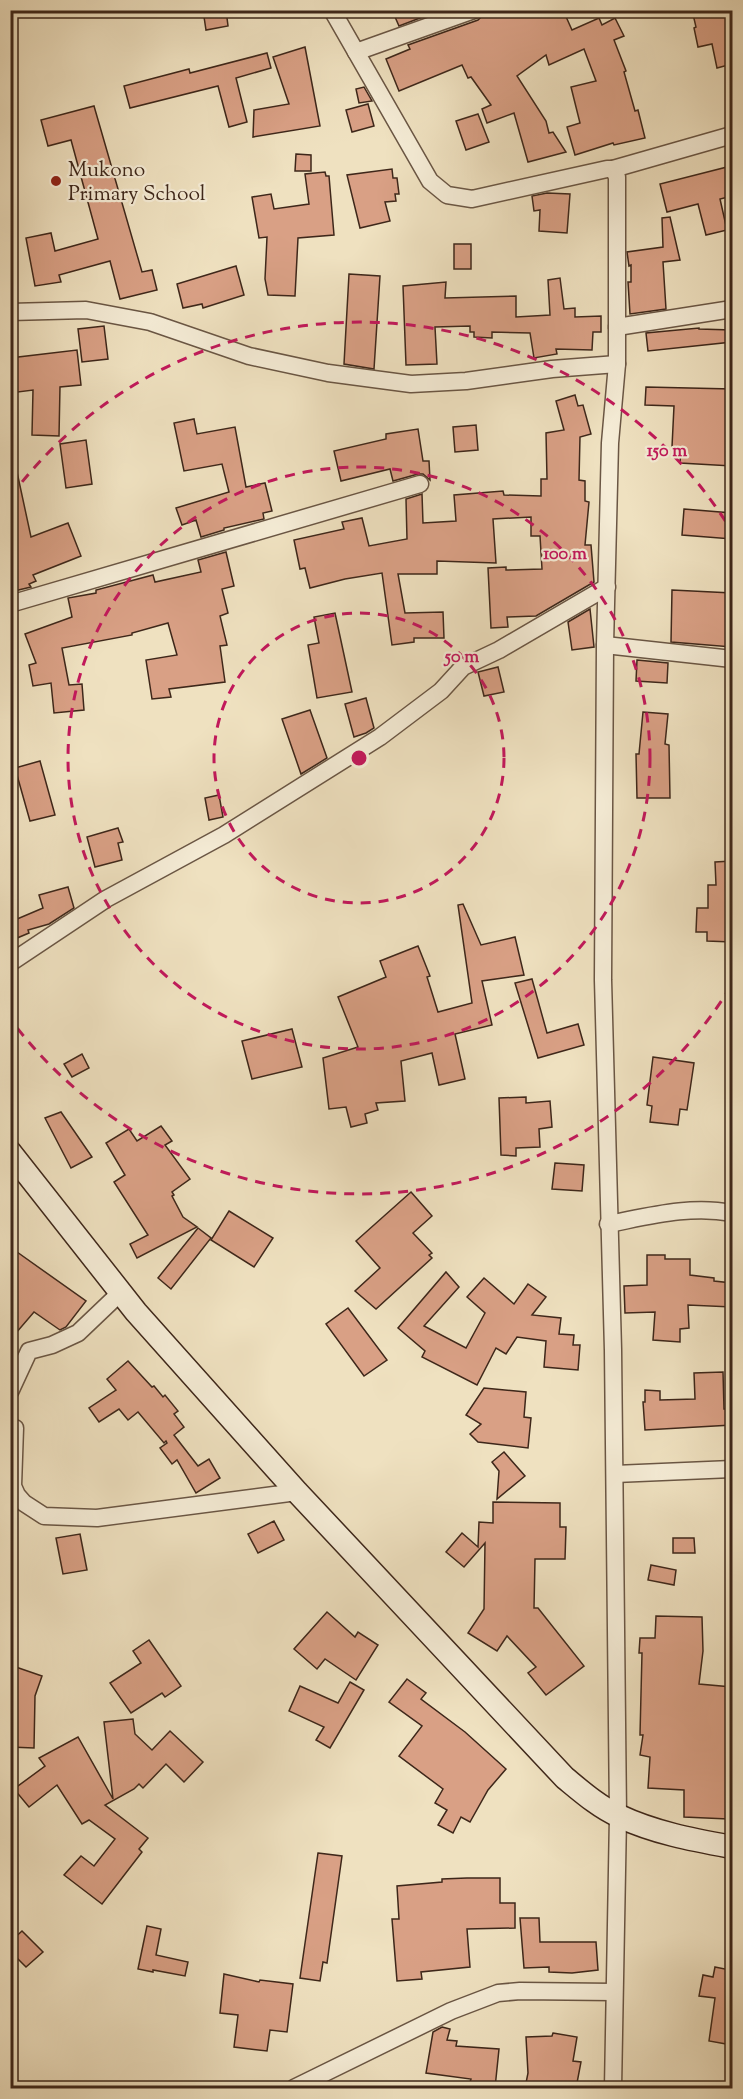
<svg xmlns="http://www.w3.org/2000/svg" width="743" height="2099" font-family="'Sorts Mill Goudy',serif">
	<rect width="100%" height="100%" fill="#efe1c0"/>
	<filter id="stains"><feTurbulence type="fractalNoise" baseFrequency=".00333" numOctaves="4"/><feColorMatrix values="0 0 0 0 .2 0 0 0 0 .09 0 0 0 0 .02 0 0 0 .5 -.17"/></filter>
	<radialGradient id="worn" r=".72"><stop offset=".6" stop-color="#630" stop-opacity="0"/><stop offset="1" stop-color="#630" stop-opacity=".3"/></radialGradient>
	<!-- building -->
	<g fill="#d9a085" stroke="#3e271a" stroke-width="1.5">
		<polygon points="203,10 226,10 228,26 206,30"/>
		<polygon points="392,10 441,10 399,26"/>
		<polygon points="484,10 563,10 572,30 599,18 602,25 615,18 624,36 614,40 626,71 624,72 635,111 638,110 645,138 614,145 613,143 575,155 567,127 580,123 571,87 596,81 584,49 549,65 546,55 517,76 546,121 549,133 553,132 566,152 528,162 514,113 487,123 482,109 491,105 471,77 468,78 462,65 399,91 386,59 410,49 408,45 478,20 482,16"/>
		<polygon points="692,10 725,10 732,49 732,64 717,68 712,44 698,47 694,28 696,27"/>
		<polygon points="305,47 320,126 253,137 254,110 289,104 273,57"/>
		<polygon points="267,53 271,68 236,78 247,122 229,127 218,86 130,108 124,86 189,69 190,73"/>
		<polygon points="364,87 372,101 359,103 356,89"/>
		<polygon points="368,104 374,126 352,132 346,110"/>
		<polygon points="94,106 142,272 152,270 157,290 120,299 110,261 59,275 61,282 35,286 26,238 51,233 55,251 98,239 71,140 48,146 41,120"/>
		<polygon points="478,114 489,142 466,150 456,121"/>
		<polygon points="296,154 311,155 311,171 295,171"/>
		<polygon points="727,167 732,196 720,199 727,230 706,235 698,204 667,212 660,184"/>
		<polygon points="392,169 393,178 397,178 399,194 395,194 396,201 385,202 390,221 360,228 347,175"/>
		<polygon points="325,172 326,176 329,176 334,235 298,238 295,296 268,295 265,279 267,237 259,238 252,197 271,194 274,209 309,204 305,174"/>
		<polygon points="547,193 570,194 567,233 539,231 540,210 534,211 532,196"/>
		<polygon points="670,217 680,260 663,262 666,309 630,314 628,282 631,282 631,265 629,266 627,252 663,247 662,218"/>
		<rect x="454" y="244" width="17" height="25"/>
		<polygon points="236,266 244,295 203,308 202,304 183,308 177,284"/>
		<polygon points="349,274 380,276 374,369 344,364"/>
		<polygon points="560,278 564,309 575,308 575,317 601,316 601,332 593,332 592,350 556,349 557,354 534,358 530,333 492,332 492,338 474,337 474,332 470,332 470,326 435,327 437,364 406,365 403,286 446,282 445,298 516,296 516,317 550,315 548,280"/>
		<polygon points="104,326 108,359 82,362 78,329"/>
		<polygon points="699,328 699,329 732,330 732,342 648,351 646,333"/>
		<polygon points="77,350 81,385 60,387 59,436 32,435 33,390 10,393 10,358"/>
		<polygon points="646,387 732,389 732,466 680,463 681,448 672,447 674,406 645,405"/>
		<polygon points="575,395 578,406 583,405 591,434 580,437 579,480 585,481 585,501 589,502 585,545 591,545 594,582 536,616 507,617 508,627 491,628 488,568 506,567 506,570 542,569 540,536 531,536 531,517 493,519 496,563 437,561 437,574 398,574 405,613 443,612 444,638 414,638 414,642 392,645 382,573 345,579 310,588 305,568 300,569 294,540 344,529 342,522 362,518 369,546 407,539 406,499 422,494 423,523 456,521 454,495 503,491 504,495 541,496 541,479 547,479 546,433 564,430 556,401"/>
		<polygon points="194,419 197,434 235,427 246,487 265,483 272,511 263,513 264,519 224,528 224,530 201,537 196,520 182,525 176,508 229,492 222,464 184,471 174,423"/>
		<polygon points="476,425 478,450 455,452 453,427"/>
		<polygon points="418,429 423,461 429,461 430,480 423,474 418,474 393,481 390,469 341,481 334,451 386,439 386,434"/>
		<polygon points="86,440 92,484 66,488 60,444"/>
		<polygon points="17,472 31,537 68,523 81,556 33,575 36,581 29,584 31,587 10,592 10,473"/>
		<polygon points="684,509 732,513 732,539 682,535"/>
		<polygon points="226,552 234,586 222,589 228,613 220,616 227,645 220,646 225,682 169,689 171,697 152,699 146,660 177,655 168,623 132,633 132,635 62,648 69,685 82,684 84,710 54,713 51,683 33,686 29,665 36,663 25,634 72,617 68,598 96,593 96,590 153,575 155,582 201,572 198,560"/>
		<polygon points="672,590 732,593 732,647 671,642"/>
		<polygon points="590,609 594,647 572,650 568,622"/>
		<polygon points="335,613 352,692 317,698 308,645 319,643 314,617"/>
		<polygon points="637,660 668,663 667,683 636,681"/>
		<polygon points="498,667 504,692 484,696 478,672"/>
		<polygon points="366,698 374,728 366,733 354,737 345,704"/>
		<polygon points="310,710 327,758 301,774 282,719"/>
		<polygon points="643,712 668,714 665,744 669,745 670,798 637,798 636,754 639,754"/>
		<polygon points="40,761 55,815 30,821 15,768"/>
		<polygon points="219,795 223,817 209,820 205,798"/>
		<polygon points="118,828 123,842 118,843 122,860 95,867 87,837"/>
		<polygon points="732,861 732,942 707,941 707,932 696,932 697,908 708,908 708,885 716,885 715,862"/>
		<polygon points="68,887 74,908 49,924 28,930 29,933 10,941 10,922 43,908 39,895"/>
		<polygon points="463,904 481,945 515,937 524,975 482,981 492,1025 455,1034 465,1079 439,1085 432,1053 401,1061 405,1101 376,1103 378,1110 365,1114 367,1123 351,1127 346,1107 329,1109 323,1058 358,1047 338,997 386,977 380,961 418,946 430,976 427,977 438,1012 472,1003 458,905"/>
		<polygon points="532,979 547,1033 578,1024 584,1045 538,1058 515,983"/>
		<polygon points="292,1029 302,1067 252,1079 242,1041"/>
		<polygon points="82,1054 89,1068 72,1077 64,1064"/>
		<polygon points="653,1057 694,1063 687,1110 680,1109 678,1125 650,1122 652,1106 647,1105"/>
		<polygon points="526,1097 526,1103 550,1101 552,1127 539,1129 540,1147 516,1148 516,1156 501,1155 499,1098"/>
		<polygon points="61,1112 92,1157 71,1168 45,1118"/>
		<polygon points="161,1126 172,1141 165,1145 190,1179 172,1192 174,1195 172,1196 183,1217 197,1227 137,1258 130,1244 148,1235 114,1182 125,1175 106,1143 129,1129 137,1141"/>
		<polygon points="555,1163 584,1165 582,1191 552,1189"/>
		<polygon points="411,1192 432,1216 413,1233 432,1253 429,1255 432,1258 376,1309 355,1291 380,1268 356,1241"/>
		<polygon points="229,1211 273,1238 254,1267 211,1240"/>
		<polygon points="198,1228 211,1238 171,1289 158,1278"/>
		<polygon points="10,1247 86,1301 66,1327 60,1330 34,1312 10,1340"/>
		<polygon points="647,1255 665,1255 665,1259 690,1259 690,1275 714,1278 714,1281 732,1283 732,1307 688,1305 689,1328 680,1329 680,1342 653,1340 655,1312 625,1313 624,1286 647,1285"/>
		<polygon points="446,1272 459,1287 424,1326 466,1348 485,1313 467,1297 484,1278 514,1304 528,1284 546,1297 532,1315 561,1318 559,1334 574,1335 573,1345 580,1345 578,1370 544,1367 546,1341 517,1337 506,1354 496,1348 477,1385 422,1357 425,1351 398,1328"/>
		<polygon points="348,1308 387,1360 364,1376 326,1324"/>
		<polygon points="128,1361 152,1387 154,1386 163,1397 165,1395 178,1411 174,1414 184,1427 174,1435 198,1466 209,1459 220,1478 196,1493 177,1460 172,1464 160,1448 167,1443 166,1441 164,1443 138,1412 128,1420 119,1409 99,1422 89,1408 116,1390 107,1379"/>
		<polygon points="723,1372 724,1409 732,1409 732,1425 645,1430 643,1402 645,1402 645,1390 660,1391 660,1400 695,1399 694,1373"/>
		<polygon points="484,1388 526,1392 524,1417 531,1418 528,1448 478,1442 470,1434 481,1424 466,1415"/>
		<polygon points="504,1452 525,1476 497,1499 499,1471 492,1462"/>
		<polygon points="493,1502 560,1503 560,1527 566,1527 565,1559 535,1559 534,1608 538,1608 584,1666 546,1695 528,1673 536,1667 507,1636 497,1651 468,1633 484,1609 485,1543 464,1567 446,1552 462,1533 478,1547 479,1522 493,1523"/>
		<polygon points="274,1521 284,1540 258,1553 248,1534"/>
		<polygon points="80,1534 87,1570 63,1574 56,1538"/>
		<polygon points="673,1538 694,1538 695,1553 673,1553"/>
		<polygon points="651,1565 676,1570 674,1585 648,1580"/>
		<polygon points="327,1612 355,1637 358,1632 378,1645 356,1680 325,1659 317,1669 294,1649"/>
		<polygon points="656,1616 702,1617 703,1651 699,1684 732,1687 732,1739 728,1819 684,1817 684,1790 648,1788 650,1757 640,1755 643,1735 640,1735 642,1653 639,1653 640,1638 655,1638"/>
		<polygon points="149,1640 181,1686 165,1697 162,1693 131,1713 110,1683 141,1663 133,1651"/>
		<polygon points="10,1665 42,1676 35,1696 34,1748 10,1747"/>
		<polygon points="407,1679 426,1693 421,1699 465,1732 506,1769 488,1790 470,1822 461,1817 453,1833 438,1825 447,1810 435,1803 443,1789 399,1756 422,1726 389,1702"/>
		<polygon points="350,1682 364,1690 330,1748 316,1740 324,1727 289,1711 300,1686 338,1703"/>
		<polygon points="133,1719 135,1734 152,1750 170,1731 203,1762 184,1782 166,1764 143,1788 139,1784 134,1789 105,1805 148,1838 139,1849 142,1852 102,1904 64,1875 81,1856 94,1866 115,1839 89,1820 82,1824 57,1785 29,1807 14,1789 45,1766 39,1758 78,1737 113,1799 104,1722"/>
		<polygon points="318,1853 342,1856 327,1963 323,1962 320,1981 300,1978"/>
		<polygon points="467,1878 500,1878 500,1903 515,1903 515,1928 467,1929 470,1967 421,1972 422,1979 397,1981 392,1919 399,1919 397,1886 442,1882 442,1879"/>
		<polygon points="520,1918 539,1918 540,1942 596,1942 598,1970 572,1973 549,1972 549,1967 524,1968"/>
		<polygon points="147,1926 161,1929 156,1955 188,1962 185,1976 153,1970 153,1972 138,1969"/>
		<polygon points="22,1931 43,1952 26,1967 10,1951 10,1942"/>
		<polygon points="715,1967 730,1970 729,1974 732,1974 732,2045 709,2041 715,1998 699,1996 703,1975 713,1977"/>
		<polygon points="224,1974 259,1982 260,1980 293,1984 287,2032 270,2030 267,2051 234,2047 238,2015 220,2013"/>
		<polygon points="442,2027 450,2029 447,2040 457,2041 456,2046 499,2049 495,2088 468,2088 471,2079 426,2073 433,2032"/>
		<polygon points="553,2033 577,2037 573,2061 581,2062 577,2083 574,2083 573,2088 525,2088 528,2073 526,2037 552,2036"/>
	</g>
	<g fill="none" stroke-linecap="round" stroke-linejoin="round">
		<!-- street casing -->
		<g stroke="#6a5644" stroke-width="19">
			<g id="street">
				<polyline points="332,10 430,181 447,195 472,199 607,169 613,169 617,177 617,364 610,443 605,645 603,980 613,1350 618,1816 613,2088"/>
				<polyline points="356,52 474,10"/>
				<polyline points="613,169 732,135"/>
				<polyline points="10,312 86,310 150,322 249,356 328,373 411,384 466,381 552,369 617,364"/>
				<polyline points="617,327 732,309"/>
				<polyline points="10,604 420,484"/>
				<polyline points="605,645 732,659"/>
				<polyline points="10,963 106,899 224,835 380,737 441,691 463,667 499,650 607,587"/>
				<path d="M608,1224C650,1216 690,1205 732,1213"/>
				<polyline points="10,1392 29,1351 52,1345 78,1333 120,1293"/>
				<polyline points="10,1427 15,1428 13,1486 17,1495 24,1503 44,1516 97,1518 297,1492"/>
				<polyline points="615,1474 732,1469"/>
				<polyline points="294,2088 451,2011 498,1993 520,1991 614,1992"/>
			</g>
		</g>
		<!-- secondary casing -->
		<g stroke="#3e271a" stroke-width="25">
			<path id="secondary" d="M10,1152L136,1312L297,1492L565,1778C582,1792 599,1807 619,1816C655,1833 694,1840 732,1847"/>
		</g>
		<!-- street -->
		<use href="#street" stroke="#f5ecd6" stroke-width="16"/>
		<!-- secondary -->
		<use href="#secondary" stroke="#f5ecd6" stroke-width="22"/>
	</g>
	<!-- distance rings -->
	<g fill="none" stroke="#c2185b" stroke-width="3" stroke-dasharray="10 8">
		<circle cx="359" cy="758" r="145"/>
		<circle cx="359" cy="758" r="291"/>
		<path d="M731 986A436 436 0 0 1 11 1020M11 496A436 436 0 0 1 731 530"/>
	</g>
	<!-- markers -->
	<circle fill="#8f2418" stroke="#f5ecd6" stroke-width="2" cx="56" cy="181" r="6"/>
	<g text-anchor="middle" stroke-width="4.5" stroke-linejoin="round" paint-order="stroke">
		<!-- poi labels -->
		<g font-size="21" fill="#3e271a" stroke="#f5ecd6" text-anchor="start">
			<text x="68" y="176">Mukono<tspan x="68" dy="24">Primary School</tspan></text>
		</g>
	</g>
	<circle cx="359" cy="758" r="9" fill="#c2185b" stroke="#f5ecd6" stroke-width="3"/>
	<g font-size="18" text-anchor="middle" font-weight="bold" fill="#c2185b" stroke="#f5ecd6" stroke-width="4.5" stroke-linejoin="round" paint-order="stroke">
		<text x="667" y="456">150 m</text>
		<text x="565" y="559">100 m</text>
		<text x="462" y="662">50 m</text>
	</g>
	<!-- margin -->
	<rect width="743" height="2099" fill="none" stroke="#efe1c0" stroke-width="36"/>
	<rect x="12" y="12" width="719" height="2075" fill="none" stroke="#3e271a" stroke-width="3"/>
	<rect x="18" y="18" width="707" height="2063" fill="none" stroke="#3e271a" stroke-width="1.5"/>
	<rect width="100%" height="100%" filter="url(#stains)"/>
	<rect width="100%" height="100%" fill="url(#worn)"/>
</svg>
